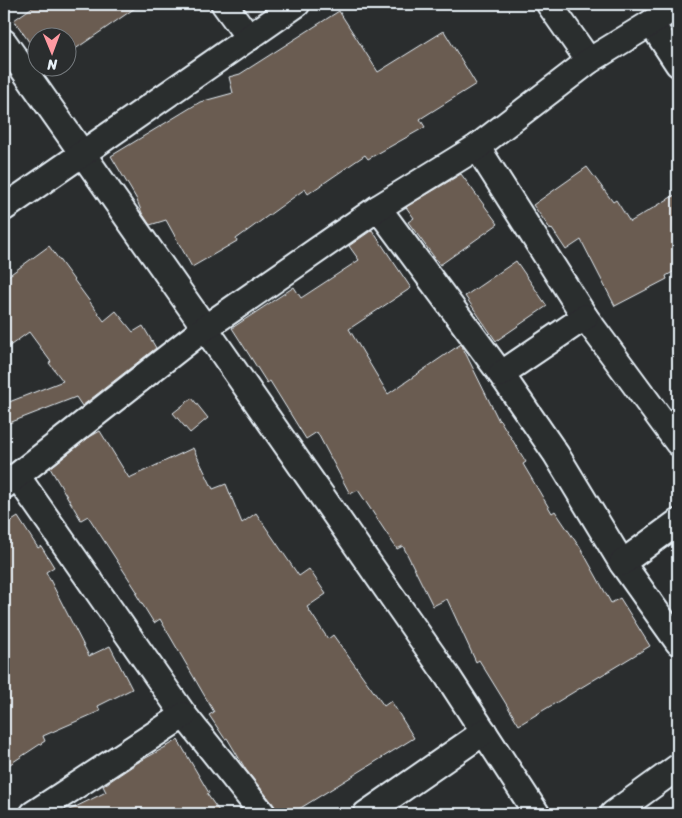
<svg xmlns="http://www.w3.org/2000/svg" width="682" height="818" font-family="Sriracha,sans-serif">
	<rect width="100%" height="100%" fill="#2a2d2e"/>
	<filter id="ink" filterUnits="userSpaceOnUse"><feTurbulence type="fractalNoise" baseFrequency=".02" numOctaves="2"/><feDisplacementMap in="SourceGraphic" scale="10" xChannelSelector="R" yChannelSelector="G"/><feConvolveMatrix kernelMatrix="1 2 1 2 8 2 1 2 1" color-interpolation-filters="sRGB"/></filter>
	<g filter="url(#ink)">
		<!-- building -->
		<g fill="#6a5c51" stroke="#e8f1f8">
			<polygon points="37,4 141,4 68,54 68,38 38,38 38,55 14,20"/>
			<polygon points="339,11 378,72 444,31 476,84 420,119 425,127 368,159 365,155 308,194 305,189 236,239 237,241 192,267 166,220 150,225 142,213 136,198 111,156 200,102 233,93 229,77 240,74"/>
			<polygon points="587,167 613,202 616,200 630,222 678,193 678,269 666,276 667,279 615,306 581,240 566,250 552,229 551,230 533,205"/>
			<polygon points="461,174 498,224 440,265 408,222 414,218 406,207"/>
			<polygon points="372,230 411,288 349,329 388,394 461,344 499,421 500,420 526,462 523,464 552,513 555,511 578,545 579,545 611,603 620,598 650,646 519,725 479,660 476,662 447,599 433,606 403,546 397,549 358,490 350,494 317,432 306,439 270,381 267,383 232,328 294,287 301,298 359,260 349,246"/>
			<polygon points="49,246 104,321 116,311 133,332 143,326 156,348 82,406 76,397 4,425 4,404 63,381 49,363 51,362 29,332 4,350 4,279"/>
			<polygon points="516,261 547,306 496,341 465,296"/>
			<polygon points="192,398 208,418 190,433 173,413"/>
			<polygon points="100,431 129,478 193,448 213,489 226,484 242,523 256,513 299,576 309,569 326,594 307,607 328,639 333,635 384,706 391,701 414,738 291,814 277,814 277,811 274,805 246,770 227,738 225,739 209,715 214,712 160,619 154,623 136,594 138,593 88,516 81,520 50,468 88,438"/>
			<polygon points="18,517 38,548 41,546 54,567 46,572 89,656 110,646 132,689 98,706 100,711 43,736 45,741 4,768 4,526"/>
			<polygon points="178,740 209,793 207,794 221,814 61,814 106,792 103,786 137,763"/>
		</g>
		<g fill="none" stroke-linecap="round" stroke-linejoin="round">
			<!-- minor casing -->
			<g stroke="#e8f1f8" stroke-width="29">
				<g id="minor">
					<polyline points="224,4 249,38"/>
					<polyline points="549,4 589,61"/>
					<polyline points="651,23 678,64"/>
					<polyline points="4,42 205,328 448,677 537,814"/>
					<polyline points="477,147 585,317 678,443"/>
					<polyline points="4,208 82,154 297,4"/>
					<polyline points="378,208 501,374 556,454 622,563 678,642"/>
					<polyline points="501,374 585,317"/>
					<polyline points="17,476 184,715 263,814"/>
					<polyline points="4,486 205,328 378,208 477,147 589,61 651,23 678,5"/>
					<polyline points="622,563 678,522"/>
					<polyline points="33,814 184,715"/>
					<polyline points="366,814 484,732"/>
					<polyline points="613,814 678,767"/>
				</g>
			</g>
			<!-- minor -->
			<use href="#minor" stroke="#2a2d2e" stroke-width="25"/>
		</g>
	</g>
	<!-- margin -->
	<rect width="682" height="818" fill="none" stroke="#2a2d2e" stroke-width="20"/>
	<rect x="10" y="10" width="662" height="798" fill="none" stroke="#e8f1f8" stroke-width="2" filter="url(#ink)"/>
	<!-- north arrow -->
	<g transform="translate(52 52) rotate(179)"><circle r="24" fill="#2a2d2e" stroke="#767b7f"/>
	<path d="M0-4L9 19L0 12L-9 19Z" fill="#ff9aa2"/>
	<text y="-8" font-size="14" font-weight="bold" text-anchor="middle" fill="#e8f1f8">N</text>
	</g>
</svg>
